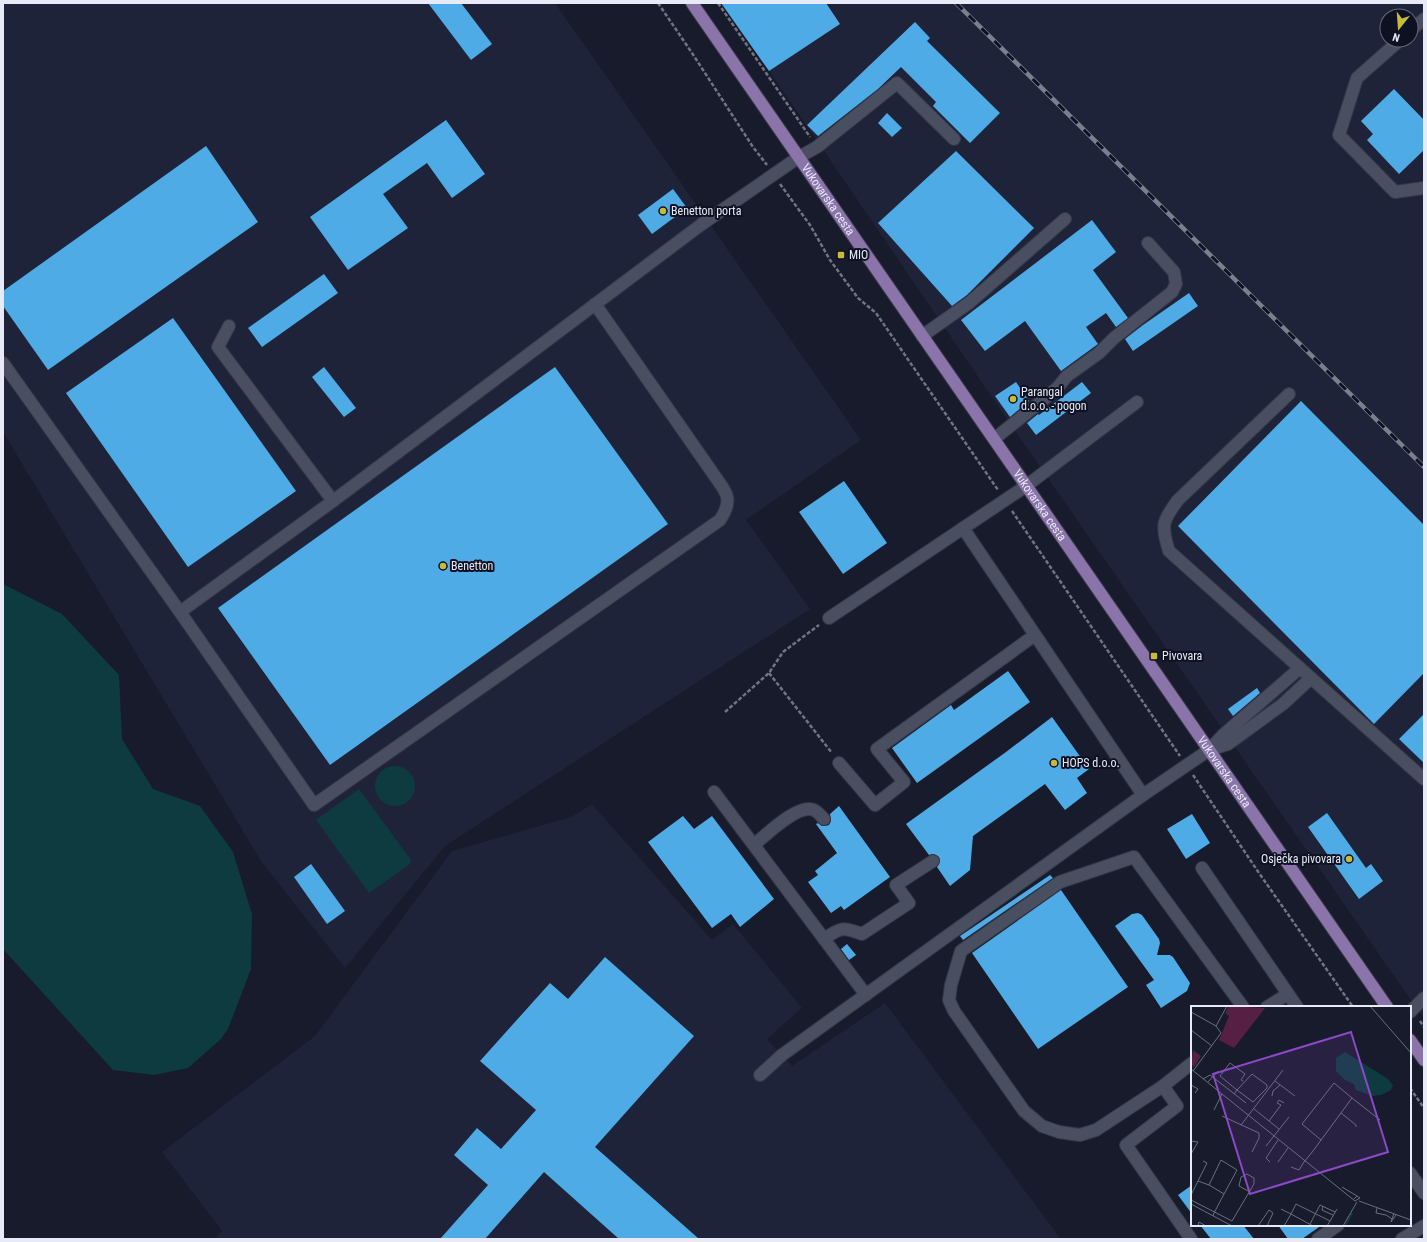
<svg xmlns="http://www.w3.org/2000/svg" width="1427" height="1242" font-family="'Roboto Condensed',sans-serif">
	<rect width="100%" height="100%" fill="#171b2b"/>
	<!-- built -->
	<g fill="#1e2339" fill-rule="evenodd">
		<polygon points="3,3 555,3 861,440 746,520 810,609 445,846 345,968 261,861 3,432"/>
		<path d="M723,3H1424V1019L1011,425ZM1387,16H1411V40H1387Z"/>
		<polygon points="592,804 712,940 733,924 802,1008 767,1039 792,1066 885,1003 1061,1239 214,1239 222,1231 162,1152 315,1036 452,851 571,817"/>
	</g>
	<!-- water -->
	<g fill="#0d3b40">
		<polygon points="3,584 62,614 119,675 122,739 153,789 200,806 233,852 252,914 251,969 228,1029 221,1039 188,1068 154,1075 113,1070 3,949"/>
		<circle cx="395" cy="786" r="20"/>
		<polygon points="359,789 411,860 410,864 369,893 316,820"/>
	</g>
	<!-- building -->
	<g fill="#4fabe5">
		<polygon points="428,3 461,3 492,44 471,60"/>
		<polygon points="721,3 826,3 840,24 769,71"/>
		<polygon points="915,22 930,38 927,41 1000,113 970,143 933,106 936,102 901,67 878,89 818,136 807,125"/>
		<polygon points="1394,89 1424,120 1424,150 1399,174 1367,140 1373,134 1361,121"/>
		<polygon points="887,113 902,128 892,137 878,123"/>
		<polygon points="446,120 485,174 452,198 427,163 383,194 408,228 348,270 310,217"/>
		<polygon points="206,146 258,222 48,370 3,306 3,291"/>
		<polygon points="956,151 1034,228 967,295 952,306 878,223"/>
		<polygon points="673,189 687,208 652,234 638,215"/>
		<polygon points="1092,220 1116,252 1093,270 1128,318 1116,327 1106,313 1086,327 1098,344 1061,371 1025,321 985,351 961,320"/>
		<polygon points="324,274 338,293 262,347 248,328"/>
		<polygon points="1189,293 1198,306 1133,351 1125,339 1143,325"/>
		<polygon points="173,318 296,491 188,567 66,393"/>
		<polygon points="324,367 356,408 344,417 312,377"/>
		<polygon points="555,367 668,524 330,765 218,608"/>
		<polygon points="1016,382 1029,401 1010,417 995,396"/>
		<polygon points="1082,382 1091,393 1036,435 1027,423 1038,414 1039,415"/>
		<polygon points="1301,401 1424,525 1424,673 1374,724 1178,526"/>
		<polygon points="844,481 887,543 843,574 799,512"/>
		<polygon points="1008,671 1030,702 917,783 892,748 951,705 954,710"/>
		<polygon points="1257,688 1260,693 1233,716 1228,709"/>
		<polygon points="1424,714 1424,763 1399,739"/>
		<polygon points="1052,717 1089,769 1077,778 1087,793 1065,810 1045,784 973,836 970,870 950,886 937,867 940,861 939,857 933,854 929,855 906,824 1006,752"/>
		<polygon points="839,806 890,877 844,910 841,906 831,913 808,882 818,875 815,871 837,853 816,824 818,823 822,826 825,826 829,825 831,821 830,814"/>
		<polygon points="1327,813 1366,868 1371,864 1383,881 1359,899 1308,827"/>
		<polygon points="1192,814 1210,843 1186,859 1167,829"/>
		<polygon points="683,816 694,829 712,816 774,899 740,927 731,914 712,928 648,842"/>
		<polygon points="311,864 345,911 327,924 294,877"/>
		<polygon points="1050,875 1053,878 963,940 960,936"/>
		<polygon points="1061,890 1128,987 1038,1049 972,953"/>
		<polygon points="1138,913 1142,915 1159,939 1160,943 1157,955 1170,955 1173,957 1190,983 1187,991 1161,1008 1146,985 1154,980 1115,926 1132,914"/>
		<polygon points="847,944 856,955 849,960 841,949"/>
		<polygon points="605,957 694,1036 595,1147 699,1239 619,1239 544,1172 485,1239 440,1239 488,1185 454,1155 477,1128 501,1149 536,1110 480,1061 550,983 568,999"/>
		<polygon points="1192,1185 1192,1214 1178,1195"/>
		<polygon points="1200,1225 1243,1225 1254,1239 1211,1239"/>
		<polygon points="1278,1225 1322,1225 1302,1239 1288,1239"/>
	</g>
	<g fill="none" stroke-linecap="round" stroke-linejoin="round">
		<!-- minor casing -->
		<g stroke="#363845" stroke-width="14">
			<g id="minor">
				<polyline points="1411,30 1424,19"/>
				<polyline points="1400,40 1357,78 1339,135 1395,192 1424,188"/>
				<path d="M595,304L712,472C725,492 735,497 720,520L314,805L180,612L333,501L702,224L799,157L817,147L897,83L954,139"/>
				<polyline points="229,326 218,347 333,501"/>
				<polyline points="922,336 969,303 1065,219"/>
				<polyline points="3,363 180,612"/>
				<path d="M1289,394L1178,500C1162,521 1161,526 1169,551L1424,779"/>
				<polyline points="994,439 1043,400 1058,387 1067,376 1099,353 1114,338 1172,292 1176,284 1174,272 1148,243"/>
				<polyline points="963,528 1143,795"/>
				<polyline points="829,618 1026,486 1137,402"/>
				<polyline points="1210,749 1223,735 1300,668"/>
				<polyline points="839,763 875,805 904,782 877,749 1035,635"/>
				<polyline points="714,792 866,995"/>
				<path d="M754,845C766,835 798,803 814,810C818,812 821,816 824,819"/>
				<polyline points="1202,868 1297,1007"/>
				<path d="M824,939C841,927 843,927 862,934L909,903L896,885L933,861"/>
				<polyline points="1267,1007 1288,994"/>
				<polyline points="1410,1012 1424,998"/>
				<polyline points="1192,1063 1163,1086 1096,1130 1080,1135 1059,1132 1042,1126 1024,1111 954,1011 949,1000 951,985 961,951 1060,882 1134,857 1243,1007"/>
				<polyline points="760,1075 782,1055 1143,795 1209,750 1228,744 1283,704 1311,678"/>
				<polyline points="1163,1086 1177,1106 1126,1145 1191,1239"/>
				<polyline points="1410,1173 1424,1193"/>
				<polyline points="1318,1239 1338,1225"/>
				<polyline points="1402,1239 1424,1226"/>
			</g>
		</g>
		<!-- major casing -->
		<g stroke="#363845" stroke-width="14">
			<g id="major">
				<path id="s1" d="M692,3L1387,1007"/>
				<polyline points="1410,1040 1424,1060"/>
			</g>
		</g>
		<!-- path -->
		<g stroke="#717483" stroke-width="2.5" stroke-dasharray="4 2" stroke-linecap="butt">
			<polyline points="658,3 692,53 753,147 767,165"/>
			<polyline points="718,3 810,137"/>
			<polyline points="780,184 810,225 830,260 858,298 876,313 998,490"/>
			<polyline points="1012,511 1180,756"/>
			<polyline points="769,673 832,753"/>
			<polyline points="725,712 769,673 783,652 819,625"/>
			<polyline points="1193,775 1259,873 1353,1007"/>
			<polyline points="1420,1021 1424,1027"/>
			<polyline points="1410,1088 1424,1108"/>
		</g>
		<!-- minor -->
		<use href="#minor" stroke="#494e61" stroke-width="12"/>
		<!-- major -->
		<use href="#major" stroke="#8a74aa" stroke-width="12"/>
		<!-- rail casing -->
		<g stroke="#7c7f8d" stroke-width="4.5">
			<polyline id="rail" points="956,3 1424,467"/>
		</g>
		<!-- rail -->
		<use href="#rail" stroke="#0e1121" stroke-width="3" stroke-dasharray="9" stroke-linecap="butt"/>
	</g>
	<!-- markers -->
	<g fill="#c8bb3b" stroke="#0e1121" stroke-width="1.5">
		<circle cx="663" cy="211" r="4"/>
		<rect x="837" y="251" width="8" height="8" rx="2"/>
		<circle cx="1013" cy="399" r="4"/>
		<circle cx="443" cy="566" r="4"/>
		<rect x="1150" y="652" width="8" height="8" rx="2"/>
		<circle cx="1054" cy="763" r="4"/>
		<circle cx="1349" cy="859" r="4"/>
	</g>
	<g text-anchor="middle" stroke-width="4" stroke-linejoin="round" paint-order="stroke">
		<!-- street labels -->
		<g font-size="12" fill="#e8ebf7" stroke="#0e1121">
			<text dy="4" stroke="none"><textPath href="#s1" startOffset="239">Vukovarska cesta</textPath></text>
			<text dy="4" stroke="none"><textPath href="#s1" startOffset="611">Vukovarska cesta</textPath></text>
			<text dy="4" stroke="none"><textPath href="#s1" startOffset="935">Vukovarska cesta</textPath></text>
		</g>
		<!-- poi labels -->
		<g font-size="12" fill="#e8ebf7" stroke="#0e1121" text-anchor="start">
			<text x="671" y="215">Benetton porta</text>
			<text x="849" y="259">MIO</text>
			<text x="1021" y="396">Parangal<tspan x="1021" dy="14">d.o.o. - pogon</tspan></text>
			<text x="451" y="570">Benetton</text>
			<text x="1162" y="660">Pivovara</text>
			<text x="1062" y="767">HOPS d.o.o.</text>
			<text x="1341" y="863" text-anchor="end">Osječka pivovara</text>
		</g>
	</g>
	<!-- overview -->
	<g transform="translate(1191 1006)">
		<rect width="220" height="220" fill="#171b2b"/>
		<path d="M38,0L74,2L43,42L28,34L38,10L34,7ZM2,44L10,50L3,61L0,58Z" fill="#552044"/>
		<path d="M154,46L197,73L202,79L200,84L190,89L181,90L165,84L163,78L154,74L145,65V52Z" fill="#0d3b40"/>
		<path fill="none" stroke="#0d3b40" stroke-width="2" d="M154,220L161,207"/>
		<path fill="none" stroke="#6b6e7d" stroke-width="1" d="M179,0L220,47M0,6L25,20L30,27L2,65M25,20L36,0M0,24L21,40M0,63L164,195L169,192L166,190L163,193M61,68L76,79V82L62,96L46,84ZM12,73L19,69L55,97M84,75L104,90M17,76L27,65M0,79L7,83L4,87M43,88L46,84L29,70L39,57L54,68L50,74L52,75M81,90L82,85L89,79M161,92L189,114M63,103L88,123M23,104L31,88M150,107L165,119V121M31,110L68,127V132L61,146M78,115L90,99L86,97L88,94L93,97M50,119L92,64M0,135L7,136L0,148M75,140L98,111M79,156L75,152L87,134M87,156L97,142M100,161L108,164L113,156L122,145L161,92L143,77L111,118L130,134M7,175L16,157L12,155M151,181L166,190M0,189L7,175L18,179M0,194L41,215L63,178V172L56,168L50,171L48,180L59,186M168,195L220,214M0,198L41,220M132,200L131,204L142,209M186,202L185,207L195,209L201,213M90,203L100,208L105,198L139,215L136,220M203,207L200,216L205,209M22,210L23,207L33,188L46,164L30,154L18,179L33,188M139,215L146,203M119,218L129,199L144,206M7,220L8,216L15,220M67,220L78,204L82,207L76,220M93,220L100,208L122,220M152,220L166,196"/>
		<path fill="#8b49c7" fill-opacity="0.15" stroke="#8b49c7" stroke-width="2" d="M160,26L197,146L59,188L22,68Z"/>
		<rect width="220" height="220" fill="none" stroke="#e8ebf7" stroke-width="2"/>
	</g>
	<!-- border -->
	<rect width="1427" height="1242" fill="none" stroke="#e8ebf7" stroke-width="8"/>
	<!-- north arrow -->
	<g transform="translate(1399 28) rotate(197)"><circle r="19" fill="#0e1121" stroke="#656877"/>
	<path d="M0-3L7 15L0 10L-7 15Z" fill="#c8bb3b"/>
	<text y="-6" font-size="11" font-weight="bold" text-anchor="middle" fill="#e8ebf7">N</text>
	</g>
</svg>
